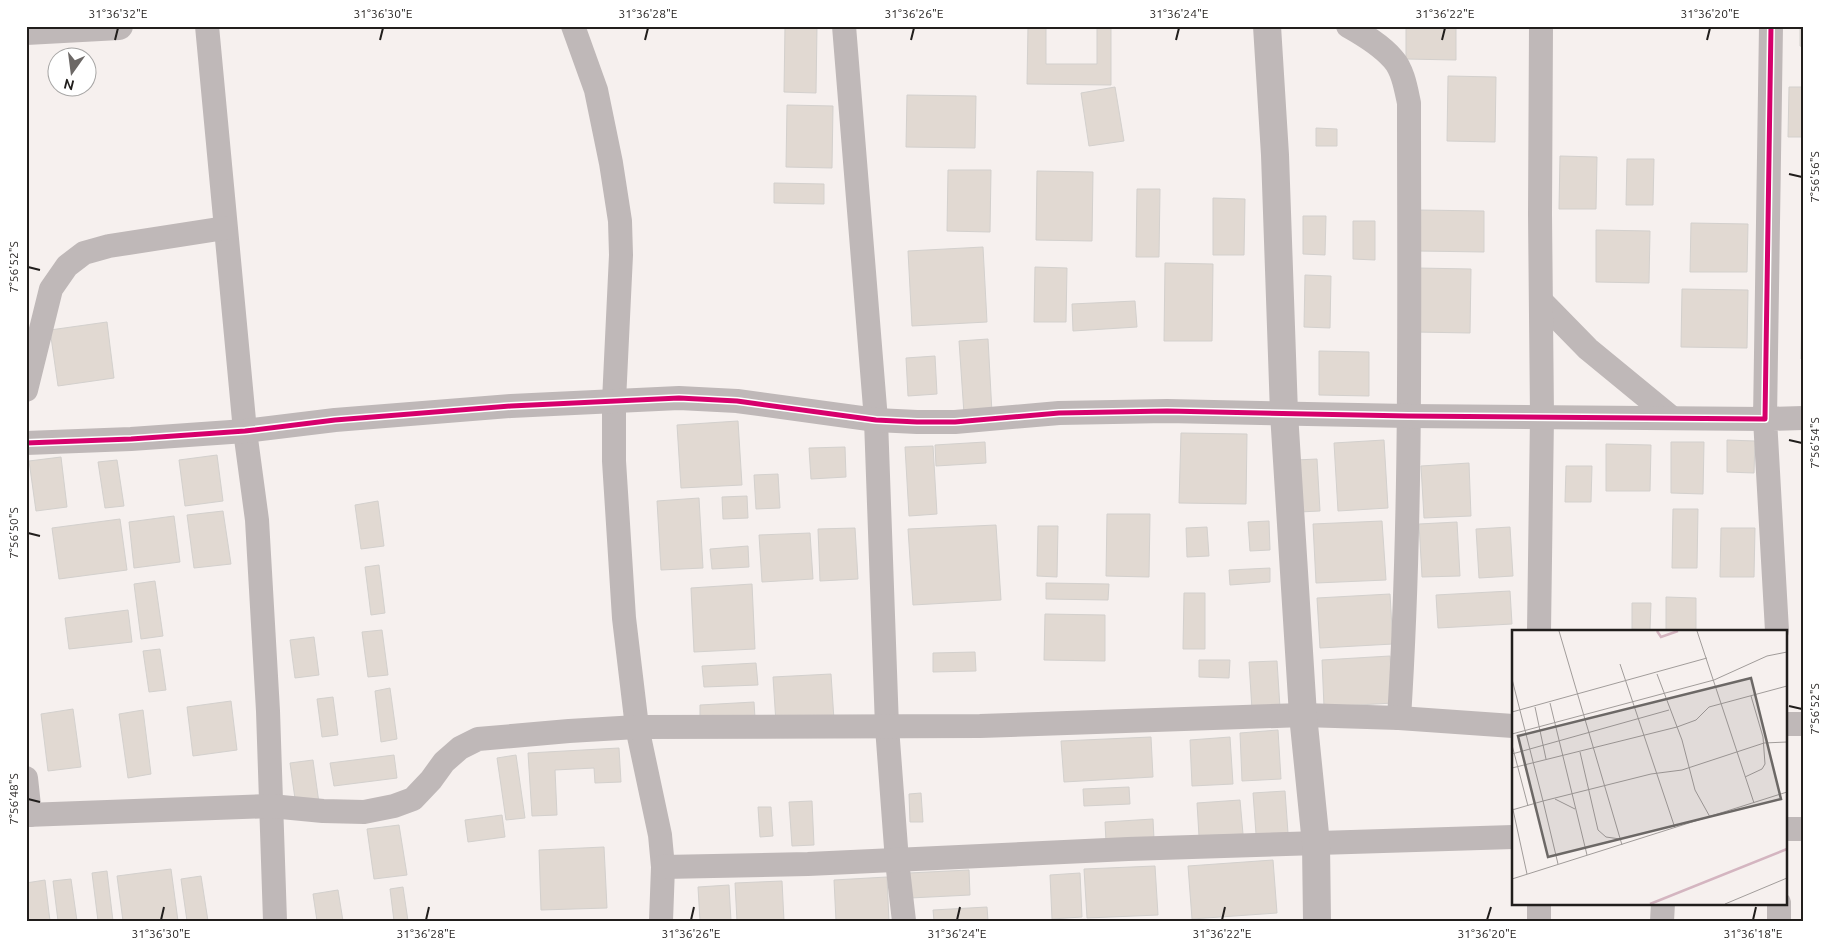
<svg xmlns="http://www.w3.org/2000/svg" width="1829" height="947" font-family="Ubuntu,sans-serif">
	<rect width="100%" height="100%" fill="#f6f0ee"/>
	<!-- building -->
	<g fill="#e1d9d2" stroke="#d3d0cd">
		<polygon points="785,26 817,26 816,93 784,92"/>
		<polygon points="1028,26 1046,26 1046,64 1097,64 1097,27 1052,26 1111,26 1111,85 1027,84"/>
		<polygon points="1406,26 1456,26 1456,60 1406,59"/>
		<polygon points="1800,26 1803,26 1803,47 1800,46"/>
		<polygon points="1448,76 1496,77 1495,142 1447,141"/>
		<polygon points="1115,87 1124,141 1089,146 1081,93"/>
		<polygon points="1789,87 1803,87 1803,137 1788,137"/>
		<polygon points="907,95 976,96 975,148 906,147"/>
		<polygon points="787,105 833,106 832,168 786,167"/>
		<polygon points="1316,128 1337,129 1337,146 1316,146"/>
		<polygon points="1560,156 1597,157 1596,209 1559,209"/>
		<polygon points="1627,159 1654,159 1653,205 1626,205"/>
		<polygon points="948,170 991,170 990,232 947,231"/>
		<polygon points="1037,171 1093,172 1092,241 1036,240"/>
		<polygon points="774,183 824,184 824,204 774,203"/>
		<polygon points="1137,189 1160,189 1159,257 1136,257"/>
		<polygon points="1213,198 1245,199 1244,255 1213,255"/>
		<polygon points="1418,210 1484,211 1484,252 1418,251"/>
		<polygon points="1303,216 1326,216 1325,255 1303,254"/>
		<polygon points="1353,221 1375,221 1375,260 1353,259"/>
		<polygon points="1691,223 1748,224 1747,272 1690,272"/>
		<polygon points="1596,230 1650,231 1649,283 1596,282"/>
		<polygon points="983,247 987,322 912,326 908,251"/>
		<polygon points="1165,263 1213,264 1212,341 1164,341"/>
		<polygon points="1035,267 1067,268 1066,322 1034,322"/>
		<polygon points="1417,268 1471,269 1470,333 1416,332"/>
		<polygon points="1305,275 1331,276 1330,328 1304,327"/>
		<polygon points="1682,289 1748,290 1747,348 1681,347"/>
		<polygon points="1135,301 1137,327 1073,331 1072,304"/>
		<polygon points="1802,301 1803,301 1803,359 1801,359"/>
		<polygon points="107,322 114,378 58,386 50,330"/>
		<polygon points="988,339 992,413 964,414 959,341"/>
		<polygon points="1319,351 1369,352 1369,396 1319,395"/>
		<polygon points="935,356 937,394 908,396 906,358"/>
		<polygon points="738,421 742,485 681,488 677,425"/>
		<polygon points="1181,433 1247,434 1246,504 1179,503"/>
		<polygon points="1384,440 1388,508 1338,511 1334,443"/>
		<polygon points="1727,440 1755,441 1754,473 1727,472"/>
		<polygon points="985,442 986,463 936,466 935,445"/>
		<polygon points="1671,442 1704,442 1703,494 1671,493"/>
		<polygon points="1606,444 1651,445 1650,491 1606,491"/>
		<polygon points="933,446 937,514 909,516 905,447"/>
		<polygon points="845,447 846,477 811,479 809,448"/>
		<polygon points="217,455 223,501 185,506 179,460"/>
		<polygon points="61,457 67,507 36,511 29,461"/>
		<polygon points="1317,459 1320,511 1299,512 1296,460"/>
		<polygon points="117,460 124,506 105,508 98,462"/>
		<polygon points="1469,463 1471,516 1424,518 1421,466"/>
		<polygon points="1566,466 1592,466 1591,502 1565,502"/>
		<polygon points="778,474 780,508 756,509 754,475"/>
		<polygon points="747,496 748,518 723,519 722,497"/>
		<polygon points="699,498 703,568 661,570 657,501"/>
		<polygon points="378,501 384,546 361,549 355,505"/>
		<polygon points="1673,509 1698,509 1697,568 1672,568"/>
		<polygon points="223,511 231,564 194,568 187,515"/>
		<polygon points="1107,514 1150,514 1149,577 1106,576"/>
		<polygon points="174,516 180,562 134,568 129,522"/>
		<polygon points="120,519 127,570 59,579 52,528"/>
		<polygon points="1269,521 1270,550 1250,551 1248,522"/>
		<polygon points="1382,521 1386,580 1316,583 1313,524"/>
		<polygon points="1457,522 1460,576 1422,577 1419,524"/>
		<polygon points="996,525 1001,600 913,605 908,529"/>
		<polygon points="1038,526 1058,526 1057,577 1037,576"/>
		<polygon points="1207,527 1209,556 1187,557 1186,528"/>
		<polygon points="1510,527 1513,576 1479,578 1476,529"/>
		<polygon points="855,528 858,579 820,581 818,529"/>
		<polygon points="1721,528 1755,528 1754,577 1720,577"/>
		<polygon points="810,533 813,579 762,582 759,535"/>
		<polygon points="748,546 749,567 712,569 710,549"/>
		<polygon points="379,565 385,613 371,615 365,567"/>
		<polygon points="1270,568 1270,582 1230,585 1229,570"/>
		<polygon points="155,581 163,636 141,639 134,584"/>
		<polygon points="1046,583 1109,584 1108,600 1046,599"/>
		<polygon points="752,584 755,649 694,652 691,588"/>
		<polygon points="1510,591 1512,624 1438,628 1436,595"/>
		<polygon points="1184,593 1205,593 1205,649 1183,649"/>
		<polygon points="1390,594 1393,644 1320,648 1317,598"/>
		<polygon points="1666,597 1696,598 1696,631 1666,631"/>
		<polygon points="1632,603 1651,603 1650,630 1632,629"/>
		<polygon points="128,610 132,642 69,649 65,618"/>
		<polygon points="1045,614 1105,615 1105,661 1044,660"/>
		<polygon points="382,630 388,675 368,677 362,632"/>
		<polygon points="314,637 319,675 295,678 290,640"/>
		<polygon points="160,649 166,690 149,692 143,651"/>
		<polygon points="975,652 976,671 933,672 933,653"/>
		<polygon points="1390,656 1393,703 1324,707 1322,660"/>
		<polygon points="1199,660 1230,660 1229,678 1199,677"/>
		<polygon points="1277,661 1280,708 1252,710 1249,662"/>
		<polygon points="756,663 758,685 704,687 702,666"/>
		<polygon points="831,674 834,720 776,723 773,677"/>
		<polygon points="390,688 397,739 381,742 375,691"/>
		<polygon points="333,697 338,735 322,737 317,699"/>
		<polygon points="231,701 237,750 193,756 187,707"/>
		<polygon points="754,702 755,718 700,721 700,705"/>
		<polygon points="73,709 81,767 48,771 41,714"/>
		<polygon points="143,710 151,774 128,778 119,714"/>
		<polygon points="1278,730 1281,779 1242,781 1240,733"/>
		<polygon points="1151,737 1153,777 1064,782 1061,741"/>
		<polygon points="1230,737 1233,784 1192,786 1190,740"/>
		<polygon points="619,748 621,782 595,783 594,768 555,770 557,815 532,816 528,753"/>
		<polygon points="394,755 397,778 334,786 330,763"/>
		<polygon points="516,755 525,818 506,820 497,758"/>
		<polygon points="313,760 319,803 296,806 290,763"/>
		<polygon points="1129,787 1130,804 1084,806 1083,789"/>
		<polygon points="1285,791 1288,833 1256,834 1253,793"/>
		<polygon points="921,793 923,822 910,822 909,794"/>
		<polygon points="1240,800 1243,834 1199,836 1197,803"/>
		<polygon points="812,801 814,845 792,846 789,802"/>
		<polygon points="758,807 771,807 773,836 760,837"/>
		<polygon points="502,815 505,837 468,842 465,820"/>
		<polygon points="1153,819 1154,839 1106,842 1105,822"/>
		<polygon points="399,825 407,875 374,879 367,829"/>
		<polygon points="604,847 607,908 541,910 539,850"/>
		<polygon points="1273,860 1277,913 1192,919 1188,866"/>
		<polygon points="1155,866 1158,915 1087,918 1084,869"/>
		<polygon points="171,869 178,921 123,921 117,876"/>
		<polygon points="969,870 970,895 910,898 909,873"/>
		<polygon points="107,871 113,921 98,921 92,873"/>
		<polygon points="1080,873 1082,917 1052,919 1050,875"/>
		<polygon points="201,876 208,921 187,921 181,879"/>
		<polygon points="887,877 889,921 836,921 834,880"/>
		<polygon points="71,879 77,921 58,921 53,881"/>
		<polygon points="45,880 50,921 26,921 26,883"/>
		<polygon points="782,881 784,921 737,921 735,883"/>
		<polygon points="729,885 731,921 700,921 698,887"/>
		<polygon points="403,887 408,921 394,921 390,889"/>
		<polygon points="338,890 343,921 317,921 313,894"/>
		<polygon points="987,907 988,921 934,921 933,910"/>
	</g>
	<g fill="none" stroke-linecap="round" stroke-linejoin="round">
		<!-- minor -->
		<g stroke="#bfb8b8" stroke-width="24">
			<polyline points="207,26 245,431 257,520 268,711 275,921"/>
			<polyline points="573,26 596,90 611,163 620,221 621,255 614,401 614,461 624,618 637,727 660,835 663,867 661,921"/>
			<polyline points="844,26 876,420 887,727 897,861 904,921"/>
			<path d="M1348,26C1364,35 1381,45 1393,59C1403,70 1406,89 1409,103C1409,308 1412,514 1399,718"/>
			<polyline points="1541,301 1588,349 1672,418"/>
			<polyline points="26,390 51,289 67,266 84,253 109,246 225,228"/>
			<polyline points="26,443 131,439 245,431 335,420 511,406 679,398 737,401 876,420 917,422 955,422 1059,413 1167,411 1408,416 1765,419 1771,26"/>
			<polyline points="1539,631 1542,416 1540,214 1541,26"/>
			<polyline points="1777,631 1765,419 1803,418"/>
			<polyline points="1785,724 1803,724"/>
			<polyline points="26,778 30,815"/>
			<polyline points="26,815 271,806 323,811 364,812 394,806 413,799 431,780 444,762 460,748 478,739 569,731 637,727 980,726 1303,715 1399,718 1513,726"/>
			<polyline points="1785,829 1803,829"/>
			<polyline points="663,867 808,864 1128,849 1513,837"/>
			<polyline points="1539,903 1539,921"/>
			<polyline points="1662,921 1663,903"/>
			<polyline points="1779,921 1779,903"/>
		</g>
		<!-- tertiary -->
		<g stroke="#bfb8b8" stroke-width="28">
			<polyline points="1267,26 1275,155 1284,413 1303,715 1316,844 1317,921"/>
			<polyline points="26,31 119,26"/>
		</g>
		<!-- cycleway casing -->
		<g stroke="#fff" stroke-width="8">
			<polyline id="cycleway" points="26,443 131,439 245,431 335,420 511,406 679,398 737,401 876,420 917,422 955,422 1059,413 1167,411 1408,416 1765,419 1771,26"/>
		</g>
		<!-- cycleway -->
		<use href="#cycleway" stroke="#d6006c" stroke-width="5"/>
	</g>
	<!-- ticks -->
	<path fill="none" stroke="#211e1c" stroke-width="2" d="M115,40L118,28M380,40L383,28M645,40L648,28M911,40L914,28M1176,40L1179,28M1442,40L1445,28M1707,40L1710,28M1789,174L1802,177M28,267L40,270M1789,440L1802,443M28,533L40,536M1789,706L1802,709M28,799L40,802M161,920L164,907M426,920L429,907M691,920L694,907M957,920L960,907M1222,920L1225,907M1487,920L1491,907M1753,920L1756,907"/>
	<!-- overview -->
	<g transform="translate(1512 630)">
		<rect width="275" height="275" fill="#f6f0ee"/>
		<path fill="none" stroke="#d4b5c0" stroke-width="2.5" d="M145,1L149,7L166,1M138,274L275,219"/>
		<path fill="none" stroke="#a19c9a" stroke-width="1" d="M47,1L110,215M185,1L242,173M108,34L163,198M145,44L170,110L183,160L198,187M0,49L31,171L0,180M38,73L75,225M23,77L34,129M0,82L195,28M0,104L202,50L255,26L275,22M0,115L16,176M68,122L86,200L94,207L108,209M0,124L157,80M0,138L165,97L184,90L197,77L275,56M233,147L250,139L253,134L251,107L239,66M43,169L63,179M0,175L15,244M46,234L31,171L139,144L170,140L252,113L275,112M0,249L275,162M213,274L275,248"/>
		<path fill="#6c6866" fill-opacity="0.15" stroke="#6c6866" stroke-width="2.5" d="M239,48L269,169L36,227L6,106Z"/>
		<rect width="275" height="275" fill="none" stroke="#211e1c" stroke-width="2.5"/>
	</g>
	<!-- border -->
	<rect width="1829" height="947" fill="none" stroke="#ffffff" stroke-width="55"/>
	<!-- north arrow -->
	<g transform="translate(72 72) rotate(194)"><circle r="24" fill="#ffffff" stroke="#a6a5a4"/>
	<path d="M0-4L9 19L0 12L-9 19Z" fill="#6c6866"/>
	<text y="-8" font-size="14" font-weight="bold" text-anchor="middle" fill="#211e1c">N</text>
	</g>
	<rect x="28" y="28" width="1774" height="892" fill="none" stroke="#211e1c" stroke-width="2"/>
	<g font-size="12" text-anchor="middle" fill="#211e1c">
		<text x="118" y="18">31°36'32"E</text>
		<text x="383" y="18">31°36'30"E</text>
		<text x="648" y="18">31°36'28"E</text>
		<text x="914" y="18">31°36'26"E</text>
		<text x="1179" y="18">31°36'24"E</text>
		<text x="1445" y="18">31°36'22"E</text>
		<text x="1710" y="18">31°36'20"E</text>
		<text transform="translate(1815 177) rotate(-90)" y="4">7°56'56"S</text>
		<text transform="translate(14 267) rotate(-90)" y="4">7°56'52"S</text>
		<text transform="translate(1815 443) rotate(-90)" y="4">7°56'54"S</text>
		<text transform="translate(14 533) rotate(-90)" y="4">7°56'50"S</text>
		<text transform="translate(1815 709) rotate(-90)" y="4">7°56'52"S</text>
		<text transform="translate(14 799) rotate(-90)" y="4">7°56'48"S</text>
		<text x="161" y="938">31°36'30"E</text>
		<text x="426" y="938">31°36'28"E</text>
		<text x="691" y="938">31°36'26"E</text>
		<text x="957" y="938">31°36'24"E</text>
		<text x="1222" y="938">31°36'22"E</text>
		<text x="1487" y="938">31°36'20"E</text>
		<text x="1753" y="938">31°36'18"E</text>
	</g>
</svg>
